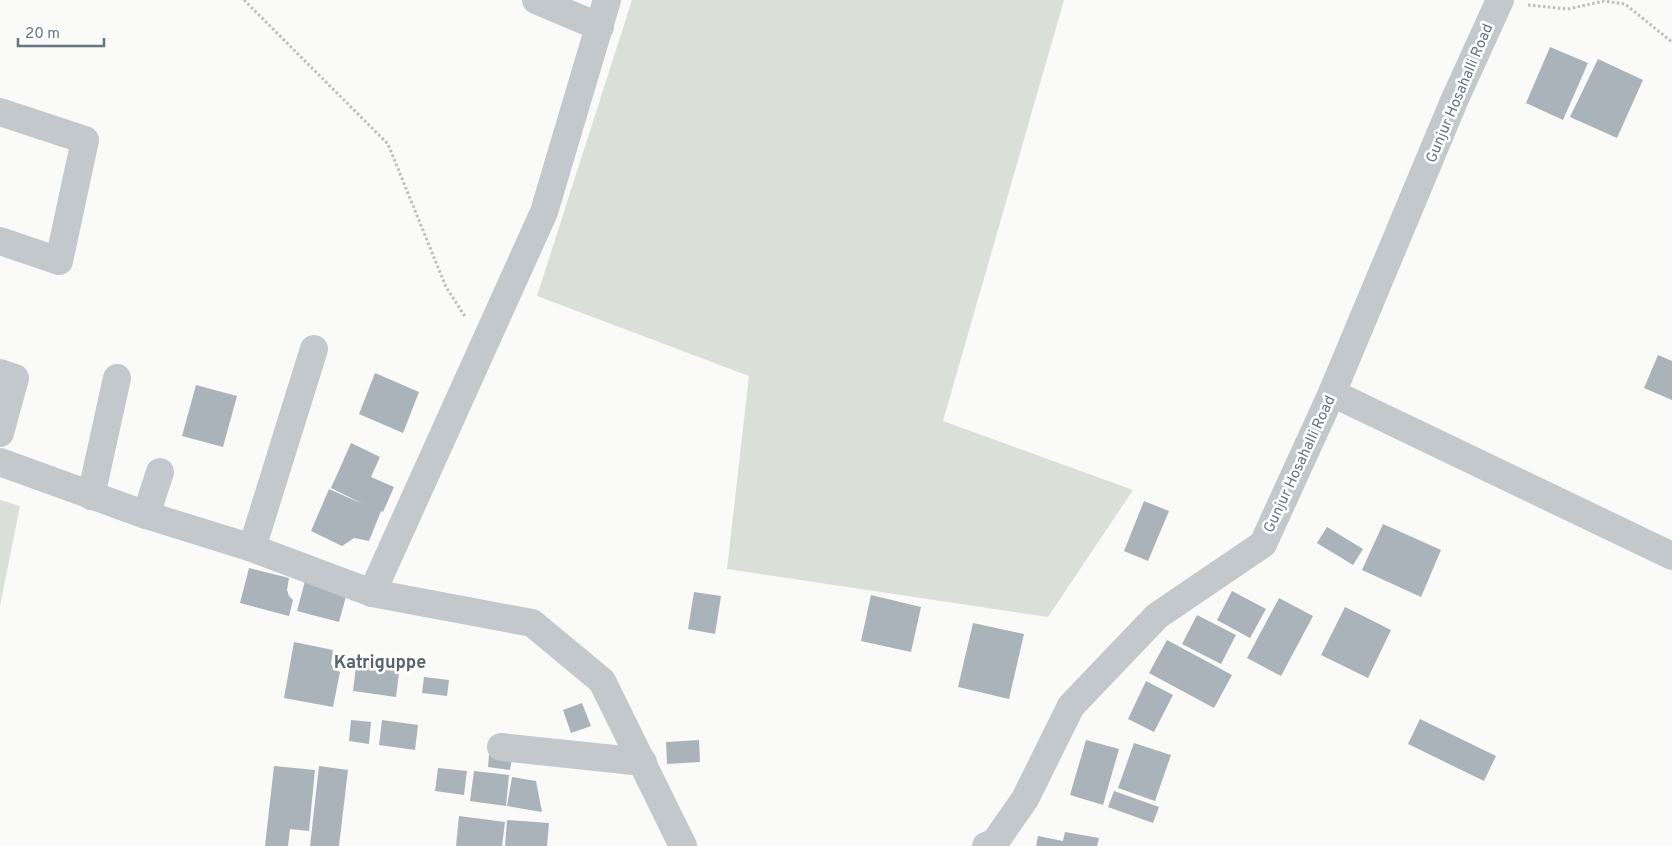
<svg xmlns="http://www.w3.org/2000/svg" width="1672" height="846" font-family="Overpass,sans-serif">
	<rect width="100%" height="100%" fill="#fafaf8"/>
	<!-- green -->
	<g fill="#dadfd7">
		<polygon points="632,0 1064,0 943,421 1133,490 1048,617 727,569 749,376 537,296"/>
		<polygon points="0,500 20,506 0,606"/>
	</g>
	<!-- building -->
	<g fill="#aab3b9">
		<polygon points="1550,47 1588,63 1563,120 1526,103"/>
		<polygon points="1598,59 1643,80 1617,138 1570,117"/>
		<polygon points="1658,355 1672,361 1672,400 1644,388"/>
		<polygon points="375,373 419,392 403,433 359,414"/>
		<polygon points="196,385 237,396 223,447 182,436"/>
		<polygon points="351,443 380,457 371,477 394,487 383,512 381,511 369,541 354,538 342,546 311,531 329,489 363,504 331,488"/>
		<polygon points="1144,501 1169,511 1148,561 1124,551"/>
		<polygon points="1383,524 1441,550 1421,597 1362,570"/>
		<polygon points="1327,527 1363,549 1353,565 1317,543"/>
		<polygon points="249,568 289,578 287,590 289,596 293,600 289,616 240,603"/>
		<polygon points="306,577 348,589 339,622 297,611"/>
		<polygon points="1232,591 1266,609 1250,638 1217,620"/>
		<polygon points="694,592 721,596 715,634 688,629"/>
		<polygon points="871,595 921,607 911,652 861,641"/>
		<polygon points="1279,598 1313,616 1281,676 1247,658"/>
		<polygon points="1345,607 1391,630 1368,678 1321,655"/>
		<polygon points="1197,615 1236,635 1221,664 1182,644"/>
		<polygon points="973,623 1024,634 1009,699 958,687"/>
		<polygon points="1167,640 1232,675 1214,708 1149,673"/>
		<polygon points="294,642 333,650 331,664 334,669 340,672 333,707 284,698"/>
		<polygon points="357,659 400,665 396,697 353,691"/>
		<polygon points="424,677 449,680 447,696 422,693"/>
		<polygon points="1146,681 1173,695 1154,732 1128,719"/>
		<polygon points="582,703 591,726 571,733 563,710"/>
		<polygon points="1420,719 1496,756 1484,781 1408,744"/>
		<polygon points="351,720 371,722 369,744 349,741"/>
		<polygon points="382,720 418,725 415,750 379,745"/>
		<polygon points="699,740 700,762 667,764 666,742"/>
		<polygon points="1086,740 1119,749 1103,805 1070,795"/>
		<polygon points="1134,743 1171,755 1155,801 1118,788"/>
		<polygon points="489,755 512,758 510,770 488,767"/>
		<polygon points="274,766 315,770 309,831 290,829 288,846 265,846"/>
		<polygon points="319,766 348,770 339,846 310,846"/>
		<polygon points="438,768 467,771 464,795 435,791"/>
		<polygon points="474,771 509,775 506,806 470,801"/>
		<polygon points="512,777 536,781 542,812 507,806"/>
		<polygon points="1114,791 1159,807 1153,823 1108,807"/>
		<polygon points="459,816 505,822 502,846 456,846"/>
		<polygon points="507,820 549,823 547,846 505,846"/>
		<polygon points="1065,832 1099,838 1097,846 1036,846 1038,836 1063,841"/>
	</g>
	<g fill="none" stroke-linecap="round" stroke-linejoin="round">
		<!-- path -->
		<g stroke="#bbbfc2" stroke-width="3" stroke-dasharray="2.5 2.5" stroke-linecap="butt">
			<polyline points="244,0 388,144 446,287 466,318"/>
			<polyline points="1528,5 1568,9 1604,1 1625,4 1672,42"/>
		</g>
		<!-- minor -->
		<g stroke="#c3c8cc" stroke-width="28">
			<polyline points="536,0 600,27"/>
			<polyline points="0,112 85,140 59,261 0,241"/>
			<polyline points="0,373 15,378 0,433"/>
			<polyline points="1332,393 1672,556"/>
			<polyline points="0,462 146,515 252,548 372,593 532,623 602,681 683,846"/>
			<polyline points="91,496 117,378"/>
			<polyline points="146,515 160,472"/>
			<polyline points="252,548 314,349"/>
			<polyline points="372,593 544,212 607,0"/>
			<polyline points="501,747 643,762"/>
			<polyline points="986,846 995,842 1025,799 1071,706 1157,616 1263,544 1332,393 1454,101 1500,0"/>
		</g>
	</g>
	<g text-anchor="middle" stroke-width="5" stroke-linejoin="round" paint-order="stroke">
		<!-- street labels -->
		<g font-size="15" fill="#657683" stroke="#fff">
			<text transform="translate(1459 93) rotate(-67)" y="5">Gunjur Hosahalli Road</text>
			<text transform="translate(1299 464) rotate(-65)" y="5">Gunjur Hosahalli Road</text>
		</g>
		<!-- quarter labels -->
		<g font-size="18" font-weight="bold" fill="#57646e" stroke="#fff">
			<text x="380" y="668">Katriguppe</text>
		</g>
	</g>
	<!-- scale -->
	<path d="M18 38v8h86v-8" fill="none" stroke="#657683" stroke-width="2.5"/>
	<text x="25" y="38" font-size="15" fill="#657683" stroke="#ffffff" stroke-width="4" paint-order="stroke">20 m</text>
</svg>
